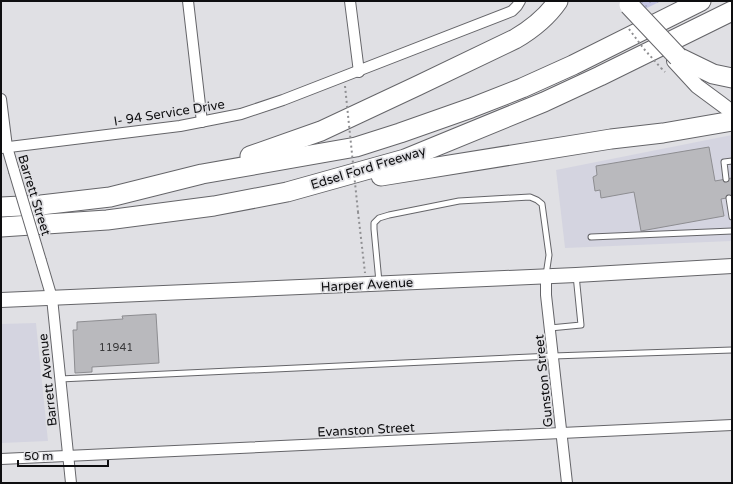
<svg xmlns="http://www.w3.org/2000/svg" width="733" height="484" font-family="'Varela Round',sans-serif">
	<defs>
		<pattern id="grass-dots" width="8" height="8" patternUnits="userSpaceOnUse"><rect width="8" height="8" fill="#c4c5e2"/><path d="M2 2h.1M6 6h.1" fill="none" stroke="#a7a8c1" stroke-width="1.8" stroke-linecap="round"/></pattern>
	</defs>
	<rect width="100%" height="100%" fill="#e0e0e4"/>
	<!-- built -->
	<g fill="#d4d4e0">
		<polygon points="732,135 732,241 565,248 556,170"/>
		<polygon points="36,323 48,441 1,443 1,324"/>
	</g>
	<!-- grass -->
	<polygon fill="url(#grass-dots)" points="640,1 661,1 645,9"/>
	<!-- building -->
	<g fill="#b9b9bd" stroke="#8d8d91">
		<polygon points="709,147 715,181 732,178 732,197 721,199 724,216 641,231 634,192 601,198 600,190 595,191 593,177 597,175 596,166"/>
		<polygon points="156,314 159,363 92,367 92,372 75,373 73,330 77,330 77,322 123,319 122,316"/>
	</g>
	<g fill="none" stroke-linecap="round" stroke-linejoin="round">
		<!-- lane casing -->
		<g stroke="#656569" stroke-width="7">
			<g id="lane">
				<polyline points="726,179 724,162 732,161"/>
				<polyline points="729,198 732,217"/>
				<polyline points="591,237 732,231"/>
				<polyline points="379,282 374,229 374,223 379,218 389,215 459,201 530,197 537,200 542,204 549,255 546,275"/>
				<polyline points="550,328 581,325 576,275"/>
				<polyline points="60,379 553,356 732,350"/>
			</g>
		</g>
		<!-- street casing -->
		<g stroke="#656569" stroke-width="12">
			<g id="street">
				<polyline points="188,1 202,122"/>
				<polyline points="350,1 359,72"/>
				<polyline points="1,99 7,147 14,171"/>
				<polyline points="1,148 180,126 241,114 283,100 512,11 517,6 520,1"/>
				<polyline points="41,261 52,298 71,483"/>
				<polyline points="546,276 546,295 567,483"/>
				<polyline points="1,459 732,425"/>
			</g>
		</g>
		<!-- secondary casing -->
		<g stroke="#656569" stroke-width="16">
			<g id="secondary">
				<polyline points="674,61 697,86 720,103 732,112"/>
				<polyline points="1,300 576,275 732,266"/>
			</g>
		</g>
		<!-- highway casing -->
		<g stroke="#656569" stroke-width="21">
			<g id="highway">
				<polyline points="678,57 713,74 732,78"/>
				<path d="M250,156L321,131L417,86L515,39C532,29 547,17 558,1"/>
				<polyline points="381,176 611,139 663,133 732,121"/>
				<polyline points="1,207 41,205 110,197 202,174 356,147 400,133 471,108 522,88 573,65 701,1"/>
				<polyline points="1,227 107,220 214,206 287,192 405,159 544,102 600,76 732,11"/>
			</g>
		</g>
		<!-- path -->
		<g stroke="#8f8f92" stroke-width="2" stroke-dasharray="2 3" stroke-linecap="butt">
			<polyline points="661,68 665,72"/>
			<polyline points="358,212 365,273"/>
		</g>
		<!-- lane -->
		<use href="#lane" stroke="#fff" stroke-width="5"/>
		<!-- street -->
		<use href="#street" stroke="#fff" stroke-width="10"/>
		<!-- secondary -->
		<use href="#secondary" stroke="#fff" stroke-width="14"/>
		<!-- highway -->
		<use href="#highway" stroke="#fff" stroke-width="19"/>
		<!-- street-bridge casing -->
		<g stroke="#656569" stroke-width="12" stroke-linecap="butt">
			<polyline id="street-bridge" points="14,171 41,261"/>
		</g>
		<!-- highway-bridge casing -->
		<g stroke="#656569" stroke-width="21" stroke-linecap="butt">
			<polyline id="highway-bridge" points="629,5 678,57"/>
		</g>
		<!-- path-bridge -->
		<g stroke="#8f8f92" stroke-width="2" stroke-dasharray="2 3" stroke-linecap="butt">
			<polyline points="629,29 644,49 661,68"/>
			<polyline points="345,86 358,212"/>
		</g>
		<!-- street-bridge -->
		<use href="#street-bridge" stroke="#fff" stroke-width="10"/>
		<!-- highway-bridge -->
		<use href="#highway-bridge" stroke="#fff" stroke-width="19"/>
	</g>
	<g text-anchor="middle" stroke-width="3.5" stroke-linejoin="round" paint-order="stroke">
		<!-- number labels -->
		<g font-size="11" fill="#39393b">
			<text x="116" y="351">11941</text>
		</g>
		<!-- street labels -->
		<g font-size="13" fill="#0e0e10" stroke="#e0e0e4">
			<text transform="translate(169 112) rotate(-9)" y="5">I- 94 Service Drive</text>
			<text transform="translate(368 167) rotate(-17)" y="5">Edsel Ford Freeway</text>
			<text transform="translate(35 195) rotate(73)" y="5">Barrett Street</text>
			<text transform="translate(367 284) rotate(-3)" y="5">Harper Avenue</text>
			<text transform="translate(47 380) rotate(-96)" y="5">Barrett Avenue</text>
			<text transform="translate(543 381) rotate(-96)" y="5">Gunston Street</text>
			<text transform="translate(366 429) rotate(-3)" y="5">Evanston Street</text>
		</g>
	</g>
	<!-- border -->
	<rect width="733" height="484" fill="none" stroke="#0e0e10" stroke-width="4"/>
	<!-- scale -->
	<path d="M18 460v6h90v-6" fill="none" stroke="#0e0e10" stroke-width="2"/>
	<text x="24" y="460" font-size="12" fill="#0e0e10" stroke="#e0e0e4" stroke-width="3" paint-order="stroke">50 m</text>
</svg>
